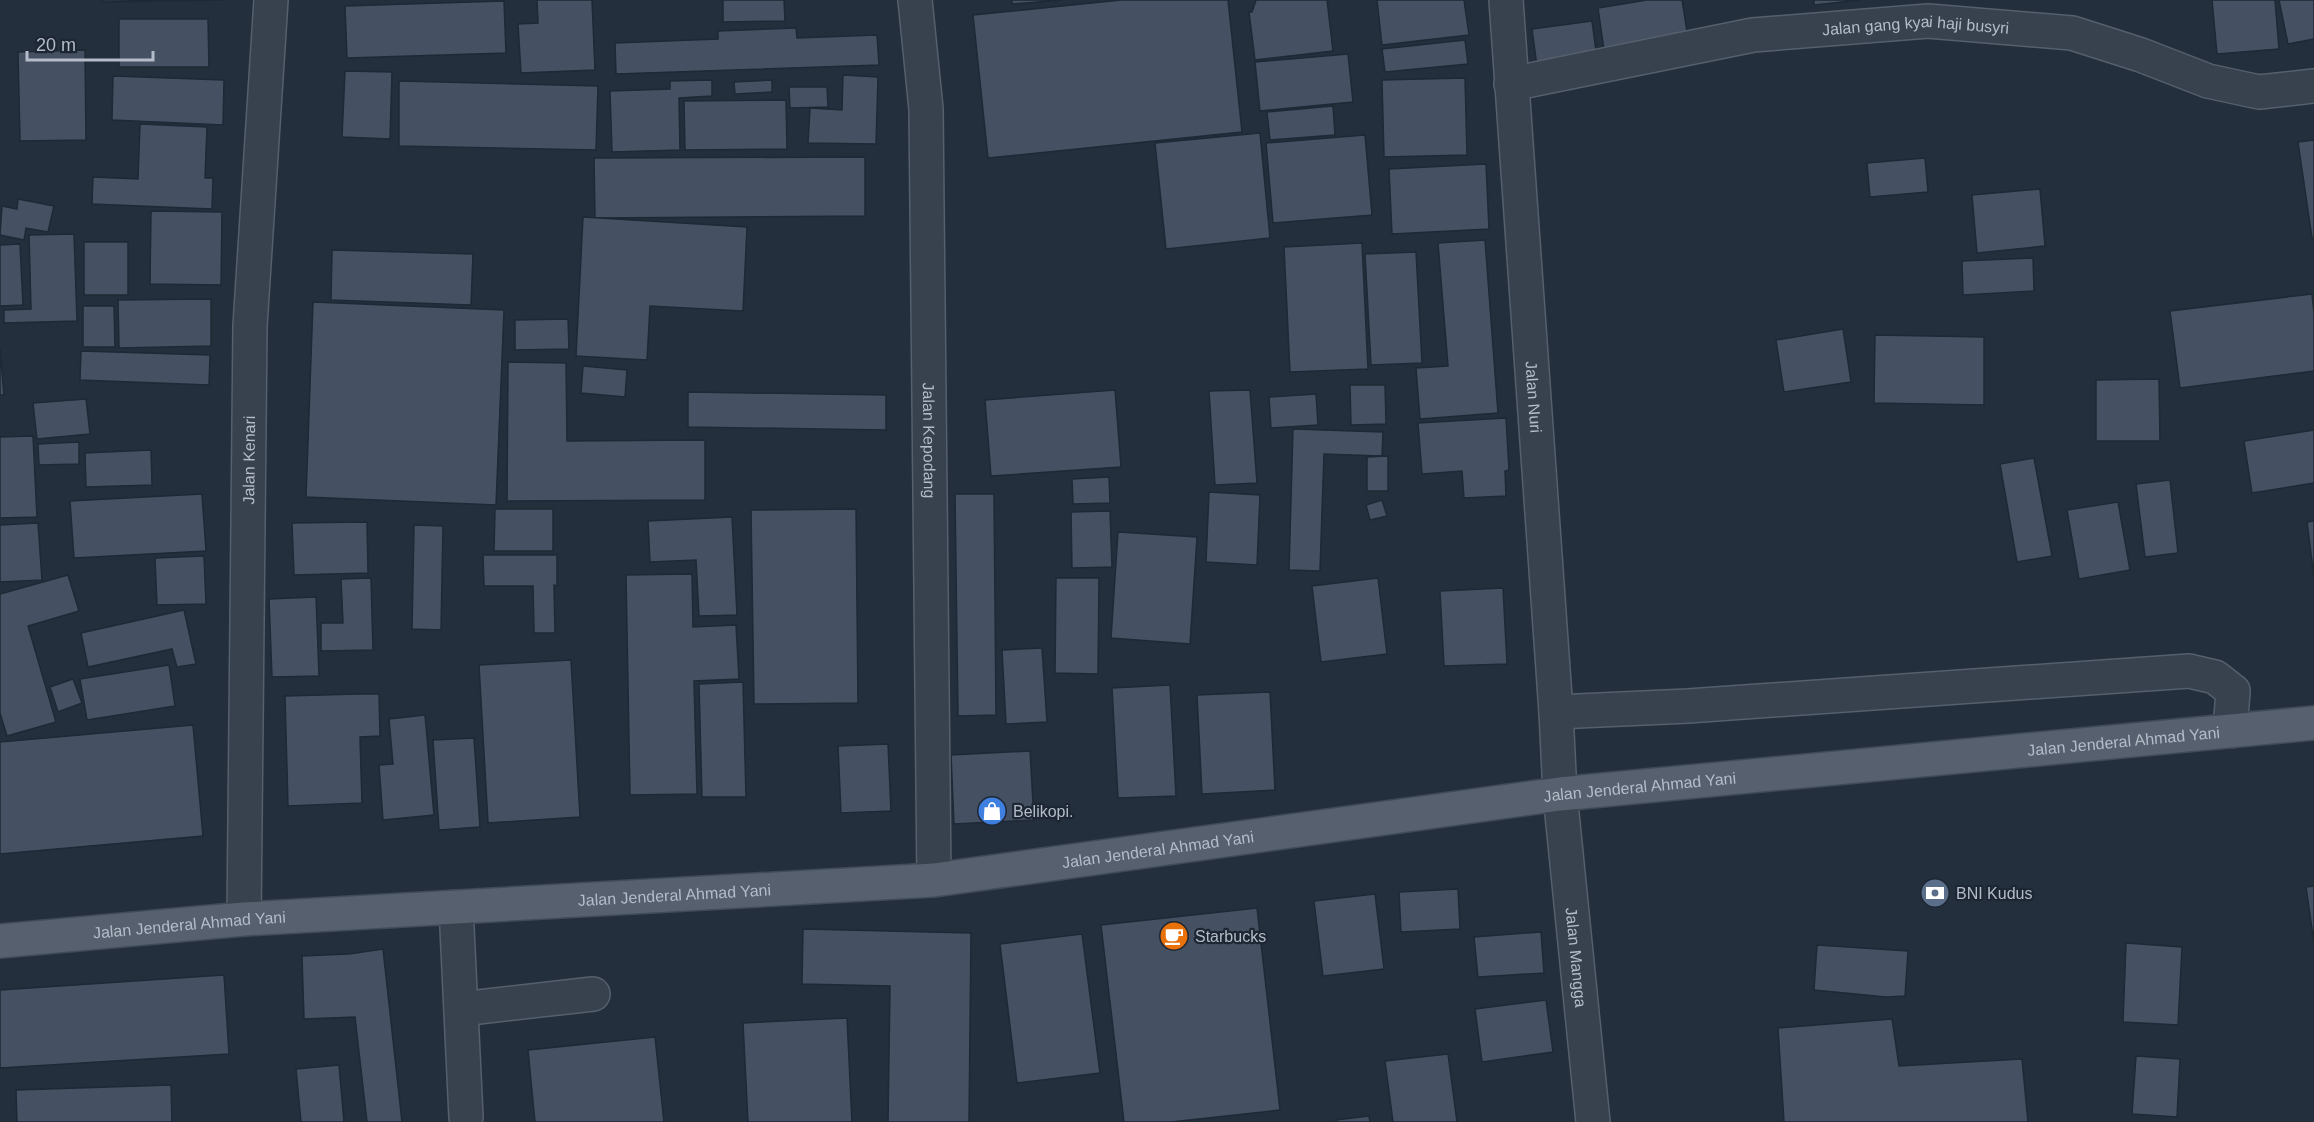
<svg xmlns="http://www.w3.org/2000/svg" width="2314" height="1122" font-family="Helvetica,sans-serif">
	<rect width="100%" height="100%" fill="#242f3e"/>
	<!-- building -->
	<g fill="#455162" stroke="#1f2835" stroke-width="1.5">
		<polygon points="102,0 222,0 102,2"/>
		<polygon points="537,0 592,0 595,70 521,73 518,24 538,23"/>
		<polygon points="723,0 784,0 785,21 723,22"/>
		<polygon points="1012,0 1062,0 1012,4"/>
		<polygon points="1121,0 1228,0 1242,132 988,158 973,15"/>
		<polygon points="1256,0 1327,0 1333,51 1255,60 1249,12 1252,12"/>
		<polygon points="1377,0 1464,0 1469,35 1382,45"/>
		<polygon points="1647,0 1682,0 1689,44 1605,57 1598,8"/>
		<polygon points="1814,0 1861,0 1814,5"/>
		<polygon points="2212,0 2275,0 2279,49 2217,54"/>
		<polygon points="2279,0 2314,0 2314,39 2288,44"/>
		<polygon points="504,1 506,53 347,58 345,6"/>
		<polygon points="119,19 208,19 209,67 119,67"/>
		<polygon points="1592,21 1598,66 1538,74 1532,29"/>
		<polygon points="796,28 797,38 877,35 879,65 616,74 615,43 718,39 718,31"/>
		<polygon points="1465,40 1468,64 1385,72 1382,49"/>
		<polygon points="85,50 86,140 20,141 18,52"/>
		<polygon points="1348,54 1353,102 1260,111 1255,62"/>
		<polygon points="345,71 392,72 390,139 342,137"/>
		<polygon points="843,75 878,77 876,144 808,143 810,108 842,110"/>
		<polygon points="113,76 224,80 223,125 112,120"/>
		<polygon points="1465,78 1467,155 1384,157 1382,80"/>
		<polygon points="712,80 712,96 679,98 680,150 612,152 610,91 670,89 670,81"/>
		<polygon points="772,80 772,92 735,94 734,82"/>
		<polygon points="399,81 598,86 596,150 399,146"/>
		<polygon points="789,87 827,87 828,107 790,108"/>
		<polygon points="786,100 787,149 685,150 684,101"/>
		<polygon points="1333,106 1335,135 1270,140 1267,112"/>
		<polygon points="140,124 207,127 205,178 213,178 212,209 92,204 93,177 138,179"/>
		<polygon points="1260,133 1270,238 1166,249 1155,143"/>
		<polygon points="1365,135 1372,215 1273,223 1266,143"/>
		<polygon points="2314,140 2314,238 2312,238 2298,142"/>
		<polygon points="865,157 865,216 595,218 594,158"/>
		<polygon points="1925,158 1928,192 1870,197 1867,163"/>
		<polygon points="1486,164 1489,229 1392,234 1389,169"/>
		<polygon points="2040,189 2045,246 1977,253 1972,195"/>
		<polygon points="18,199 54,206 48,232 26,228 24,240 0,235 2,206 17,209"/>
		<polygon points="151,211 222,212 221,285 150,284"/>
		<polygon points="583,217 747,227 743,311 650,306 647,360 576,356"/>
		<polygon points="74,234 77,321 4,323 4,310 31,309 29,235"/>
		<polygon points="1485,240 1498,413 1420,419 1416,368 1448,366 1438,243"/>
		<rect x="84" y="242" width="44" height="53"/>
		<polygon points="1362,243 1368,369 1290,372 1284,247"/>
		<polygon points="20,244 23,305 0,306 0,245"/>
		<polygon points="332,250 473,254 471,305 331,300"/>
		<polygon points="1416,252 1422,363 1371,365 1365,254"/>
		<polygon points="2033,258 2034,291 1963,295 1962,261"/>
		<polygon points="2312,294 2314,313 2314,371 2180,388 2170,311"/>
		<polygon points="211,299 211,346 119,348 118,300"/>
		<polygon points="313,302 504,310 496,505 306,497"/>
		<polygon points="83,306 114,306 115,347 83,347"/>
		<polygon points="568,319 569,349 515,350 515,320"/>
		<polygon points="1843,329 1851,382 1784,392 1776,340"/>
		<polygon points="1875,335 1984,337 1984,405 1874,403"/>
		<polygon points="0,349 4,395 0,395"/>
		<polygon points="81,351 210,355 209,385 80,380"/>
		<polygon points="508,362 566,363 567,441 705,440 705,500 507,501"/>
		<polygon points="583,366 627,370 625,397 581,393"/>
		<polygon points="2159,379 2160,441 2096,441 2096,380"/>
		<polygon points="1350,385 1385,385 1386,424 1351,425"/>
		<polygon points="1115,390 1121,467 991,476 985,400"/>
		<polygon points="1250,390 1257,483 1215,485 1209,391"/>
		<polygon points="688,392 886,395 886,430 688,427"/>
		<polygon points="1316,394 1318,425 1271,428 1269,397"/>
		<polygon points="86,399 90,434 37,439 33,403"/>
		<polygon points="1506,418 1509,470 1505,471 1506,496 1464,498 1462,471 1422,474 1418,423"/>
		<polygon points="1293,429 1383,432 1382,456 1324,454 1320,571 1289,570"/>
		<polygon points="2314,430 2314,483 2252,493 2244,441"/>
		<polygon points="33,436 37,517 0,518 0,437"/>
		<polygon points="79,442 79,464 39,465 38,444"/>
		<polygon points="151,450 152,485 86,487 85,453"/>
		<polygon points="1388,456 1388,491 1367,491 1367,457"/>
		<polygon points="2034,458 2052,556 2017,562 2000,464"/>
		<polygon points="1109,477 1110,503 1073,504 1072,479"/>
		<polygon points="2170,480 2178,553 2145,557 2136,484"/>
		<polygon points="1209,492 1260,495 1257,565 1206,562"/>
		<polygon points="202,494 206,551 74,558 70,501"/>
		<polygon points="955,494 994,494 996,715 958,716"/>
		<polygon points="1382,500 1387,516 1370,520 1366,505"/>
		<polygon points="2118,502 2130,570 2079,579 2067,510"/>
		<polygon points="495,509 553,509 553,551 494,551"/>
		<polygon points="856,509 858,703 754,704 751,510"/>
		<polygon points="1110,511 1112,567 1072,568 1071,512"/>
		<polygon points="732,517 737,615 699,616 696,560 650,562 648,521"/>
		<polygon points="2314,521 2314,577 2307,522"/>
		<polygon points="367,522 368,573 294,575 292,523"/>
		<polygon points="38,523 42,580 0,582 0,525"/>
		<polygon points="414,525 443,526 441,630 412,629"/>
		<polygon points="1118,532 1197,537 1190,644 1111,638"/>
		<polygon points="483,555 557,555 557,586 554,585 555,633 534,633 533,586 484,586"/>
		<polygon points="204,556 206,604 157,605 155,558"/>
		<polygon points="692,574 693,627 736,625 739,679 694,681 697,794 630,795 626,575"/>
		<polygon points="68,575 79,611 28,626 56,722 7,736 0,713 0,594"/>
		<polygon points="371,578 373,650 321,651 321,623 343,623 341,579"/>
		<polygon points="1056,578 1099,578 1098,674 1055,673"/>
		<polygon points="1378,578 1387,654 1321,662 1312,586"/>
		<polygon points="1503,588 1507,664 1444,666 1440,591"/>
		<polygon points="316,597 319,676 272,677 269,599"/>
		<polygon points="184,610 196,664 177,667 172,649 88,667 81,633"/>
		<polygon points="1042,648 1047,722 1006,724 1002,650"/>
		<polygon points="571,660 580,817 488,823 479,665"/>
		<polygon points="169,665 175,706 87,720 80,679"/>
		<polygon points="73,679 82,703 58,712 50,687"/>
		<polygon points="743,682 746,797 702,797 699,684"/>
		<polygon points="1170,685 1176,796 1118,798 1112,688"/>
		<polygon points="1270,692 1275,790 1202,794 1197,695"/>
		<polygon points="358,694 379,694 380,736 360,737 362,803 288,806 285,696"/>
		<polygon points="425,715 434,815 383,820 379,765 393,764 389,719"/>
		<polygon points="193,725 203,836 0,854 0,742"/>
		<polygon points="474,738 480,827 439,830 433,740"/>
		<polygon points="888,744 891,811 841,813 838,746"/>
		<polygon points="1030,751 1034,820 954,824 951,755"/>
		<polygon points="2314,886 2314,943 2306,887"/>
		<polygon points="1458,889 1460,929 1401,932 1399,892"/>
		<polygon points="1375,894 1384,969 1323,976 1314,901"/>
		<polygon points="1257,908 1280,1110 1171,1122 1124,1122 1101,925"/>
		<polygon points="803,929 971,933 969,1122 888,1122 890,986 802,984"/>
		<polygon points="1541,932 1544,973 1478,977 1474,937"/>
		<polygon points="1082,934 1100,1073 1017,1083 1000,944"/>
		<polygon points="2126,943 2182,947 2178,1025 2123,1022"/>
		<polygon points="1817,945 1908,951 1905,996 1886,997 1814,990"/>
		<polygon points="383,949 402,1122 367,1122 355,1017 304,1019 302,956 349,954"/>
		<polygon points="224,975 229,1054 0,1068 0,990"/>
		<polygon points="1546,1000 1553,1052 1482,1062 1475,1009"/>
		<polygon points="847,1018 852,1122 748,1122 743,1023"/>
		<polygon points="1892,1019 1899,1066 2022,1059 2028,1122 1784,1122 1778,1028"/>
		<polygon points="655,1037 664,1122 535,1122 528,1050"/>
		<polygon points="1448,1054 1457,1122 1393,1122 1385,1061"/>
		<polygon points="2136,1056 2180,1059 2177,1117 2132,1114"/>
		<polygon points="339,1065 344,1122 301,1122 296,1069"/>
		<polygon points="171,1085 172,1122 17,1122 16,1090"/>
		<polygon points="1369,1116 1370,1122 1336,1122 1336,1120"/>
	</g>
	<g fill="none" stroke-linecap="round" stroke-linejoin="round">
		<!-- minor casing -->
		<g stroke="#565f6c" stroke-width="36">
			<g id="minor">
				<path id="s1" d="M915,0L926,109L934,880"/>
				<path id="s2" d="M1506,0L1556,712L1560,794L1593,1122"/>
				<path id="s3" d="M1511,84L1753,35L1928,21L2072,33L2141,55L2208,81L2259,92L2314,86"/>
				<polyline points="1556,712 1688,706 2189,671 2215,677 2233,691 2230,731"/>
				<polyline points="456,907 466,1117"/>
				<path id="s4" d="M244,919L250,326L271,0"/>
				<polyline points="461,1009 593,994"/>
			</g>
		</g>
		<!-- major casing -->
		<g stroke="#414a57" stroke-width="36">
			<g id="major">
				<path id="s5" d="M0,941L244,919L934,880L1560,794L2314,723"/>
			</g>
		</g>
		<!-- minor -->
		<use href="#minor" stroke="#38414e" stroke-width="33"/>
		<!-- major -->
		<use href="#major" stroke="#56606e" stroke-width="33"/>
	</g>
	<!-- icons -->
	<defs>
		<g id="shop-disc" transform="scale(1.5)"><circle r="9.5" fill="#3f7fe0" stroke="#1d2633"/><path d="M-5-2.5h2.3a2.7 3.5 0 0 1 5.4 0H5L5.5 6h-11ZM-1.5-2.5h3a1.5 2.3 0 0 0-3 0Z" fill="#fff"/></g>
		<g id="bank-disc" transform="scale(1.5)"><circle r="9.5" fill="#5c6f8a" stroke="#1d2633"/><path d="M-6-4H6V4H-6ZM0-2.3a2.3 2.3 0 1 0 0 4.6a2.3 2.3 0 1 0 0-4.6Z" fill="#fff"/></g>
		<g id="cafe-disc" transform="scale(1.5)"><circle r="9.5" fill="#e8710a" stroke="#1d2633"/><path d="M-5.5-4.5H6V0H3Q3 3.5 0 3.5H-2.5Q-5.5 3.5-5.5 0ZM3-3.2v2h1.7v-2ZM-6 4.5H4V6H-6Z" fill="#fff"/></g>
	</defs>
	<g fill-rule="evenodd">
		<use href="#shop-disc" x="992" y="811"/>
		<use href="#bank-disc" x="1935" y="893"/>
		<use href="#cafe-disc" x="1174" y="936"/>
	</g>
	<g text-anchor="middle" stroke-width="4.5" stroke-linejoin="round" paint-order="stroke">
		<!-- street labels -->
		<g font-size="16" fill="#b4bcc9" stroke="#1d2633">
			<text dy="6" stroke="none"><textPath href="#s3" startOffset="410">Jalan gang kyai haji busyri</textPath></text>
			<text dy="6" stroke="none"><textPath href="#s2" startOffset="398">Jalan Nuri</textPath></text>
			<text dy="6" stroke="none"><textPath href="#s1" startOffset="441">Jalan Kepodang</textPath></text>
			<text dy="6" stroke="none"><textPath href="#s4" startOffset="459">Jalan Kenari</textPath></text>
			<text dy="6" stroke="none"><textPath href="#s5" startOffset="2134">Jalan Jenderal Ahmad Yani</textPath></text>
			<text dy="6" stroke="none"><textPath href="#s5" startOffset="1648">Jalan Jenderal Ahmad Yani</textPath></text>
			<text dy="6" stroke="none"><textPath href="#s5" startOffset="1162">Jalan Jenderal Ahmad Yani</textPath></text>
			<text dy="6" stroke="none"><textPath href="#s5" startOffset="676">Jalan Jenderal Ahmad Yani</textPath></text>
			<text dy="6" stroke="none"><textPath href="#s5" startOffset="190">Jalan Jenderal Ahmad Yani</textPath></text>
			<text dy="6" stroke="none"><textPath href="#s2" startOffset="960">Jalan Mangga</textPath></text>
		</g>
		<!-- poi labels -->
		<g font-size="16" fill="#b4bcc9" stroke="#1d2633" text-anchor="start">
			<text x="1013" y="817">Belikopi.</text>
			<text x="1956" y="899">BNI Kudus</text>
			<text x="1195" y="942">Starbucks</text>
		</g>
	</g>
	<!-- scale -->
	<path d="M27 51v9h126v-9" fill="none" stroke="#b4bcc9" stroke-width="3"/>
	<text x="36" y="51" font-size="18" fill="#b4bcc9" stroke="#1d2633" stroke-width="4.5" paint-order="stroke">20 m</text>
</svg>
